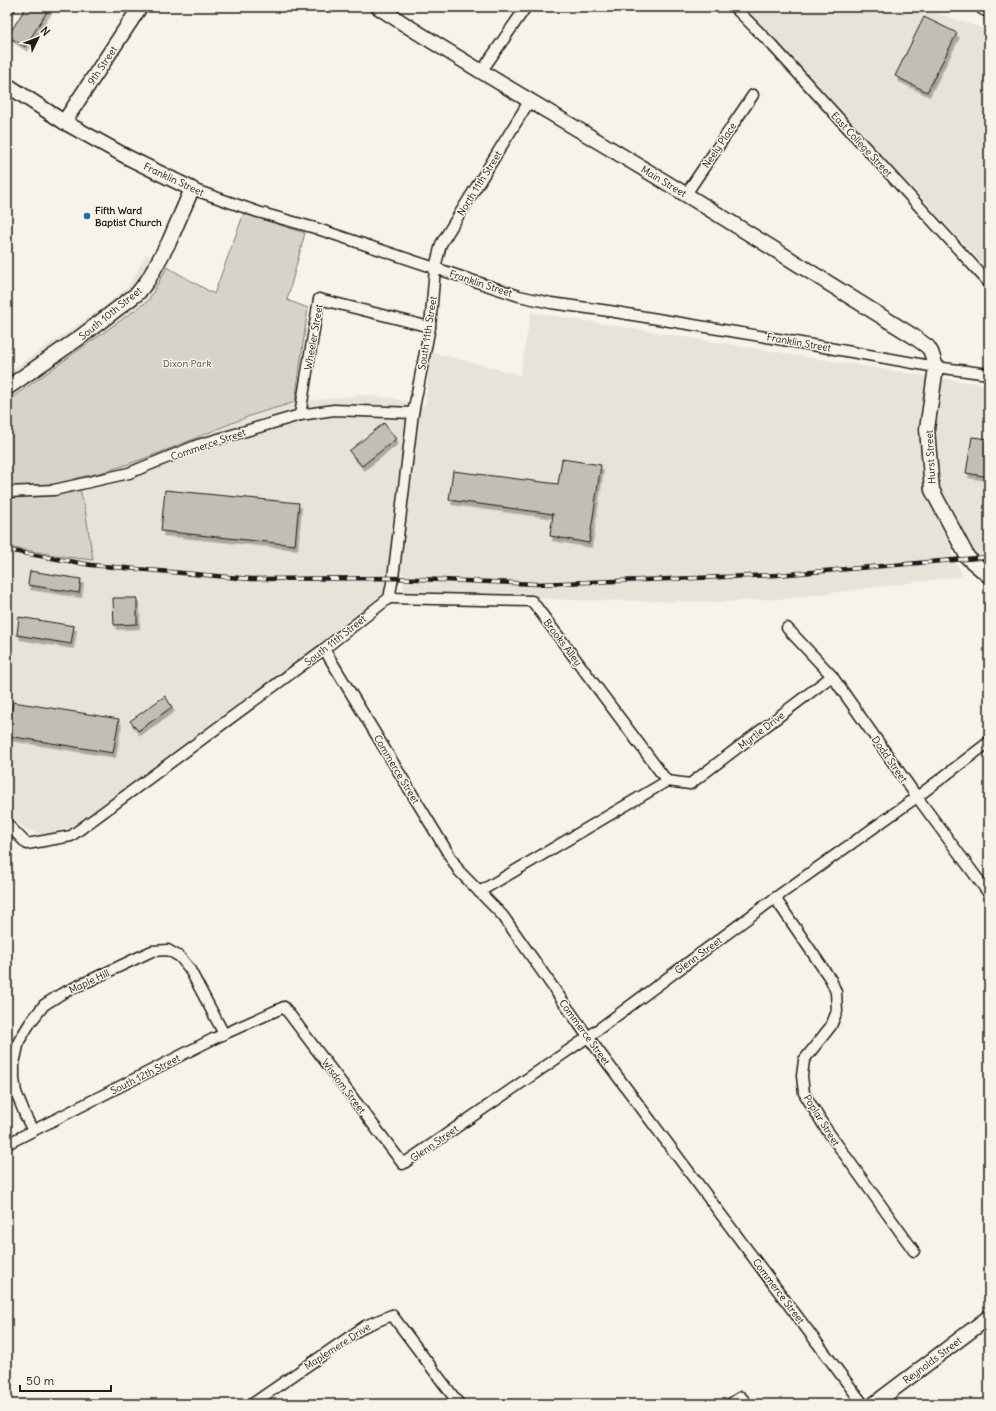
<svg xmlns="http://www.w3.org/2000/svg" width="996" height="1411" font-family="Delius,sans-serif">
	<defs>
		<filter id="shadow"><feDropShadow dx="2.5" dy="4.5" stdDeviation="0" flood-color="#0004"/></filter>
	</defs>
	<rect width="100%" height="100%" fill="#f7f3e8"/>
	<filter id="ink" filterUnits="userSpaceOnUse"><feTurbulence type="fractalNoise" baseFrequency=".025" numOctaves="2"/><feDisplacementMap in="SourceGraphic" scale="8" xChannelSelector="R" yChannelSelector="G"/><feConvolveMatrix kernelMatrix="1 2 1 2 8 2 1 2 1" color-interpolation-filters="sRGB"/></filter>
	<g filter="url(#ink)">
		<!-- built -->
		<g fill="#e6e3d9">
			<polygon points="743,7 918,7 989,30 989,271 800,66"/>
			<polygon points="146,254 167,267 148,300 7,401 7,367 11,370 97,312 118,295 129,285 137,272"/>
			<polygon points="531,312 919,375 989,385 989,571 970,551 950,551 963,576 791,598 719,602 567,600 508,596 404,593 402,571 389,571 384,595 377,604 113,801 80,823 51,834 38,834 26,829 7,817 7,547 67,557 93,560 85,509 77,478 89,476 127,464 194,440 244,419 295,402 364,395 392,398 425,406 431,352 520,375"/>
		</g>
		<!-- green -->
		<path fill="#d7d3cb" stroke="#7a7874" d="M244,213L305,233L287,300L308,308L295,402C277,408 259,412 242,419C189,440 133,467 77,478L85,509L93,560L67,557L7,547V401L148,301L167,267L214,294Z"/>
		<!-- building -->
		<g fill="#c0beb5" stroke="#1c1c1c" filter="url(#shadow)">
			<polygon points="26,7 50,7 25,47 8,36"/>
			<polygon points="924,17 957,33 927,92 895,76"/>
			<polygon points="384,423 396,439 362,466 349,451"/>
			<polygon points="972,437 989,439 989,477 966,473"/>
			<polygon points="562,459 601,465 589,543 550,536 553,514 449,500 453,471 558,484"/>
			<polygon points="165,490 299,503 295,545 161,531"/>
			<polygon points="30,571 81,579 79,593 28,585"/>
			<polygon points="113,598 137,598 137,624 114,625"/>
			<polygon points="19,617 74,626 71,644 17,635"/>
			<polygon points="165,696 172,707 138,731 130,721"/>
			<polygon points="13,702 119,719 113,753 8,736"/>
		</g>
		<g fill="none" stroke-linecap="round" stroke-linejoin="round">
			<!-- street casing -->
			<g stroke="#1c1c1c" stroke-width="13">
				<g id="street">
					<polyline points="734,7 772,45 989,283"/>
					<polyline points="7,11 10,7"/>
					<polyline points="481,72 526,7"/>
					<polyline points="192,189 258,212 315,228 519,296 551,303 609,311 784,340 936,367 989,374"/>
					<polyline points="686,194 753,95"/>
					<polyline points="300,415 319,299 430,327"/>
					<polyline points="7,492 54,490 129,473 198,445 300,415 334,410 413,413"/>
					<polyline points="389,598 532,601 667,781 690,784 832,676"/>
					<polyline points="787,628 832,676 917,797 989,894"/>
					<polyline points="324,649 459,871 503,916 588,1037 863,1404"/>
					<polyline points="7,824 27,844 71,836 324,649 389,598 393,578 413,413 430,327 435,268 441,244 530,100"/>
					<polyline points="479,892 667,781"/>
					<polyline points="775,898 831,980 836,992 837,1011 831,1026 804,1060 802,1076 804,1093 824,1126 914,1251"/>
					<polyline points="33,1131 25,1115 16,1092 14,1079 14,1064 19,1041 30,1023 44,1005 61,994 152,951 168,950 180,957 189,968 224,1034"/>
					<polyline points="7,1144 213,1039 284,1007 403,1164 588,1037 775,898 917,797 989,742"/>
					<polyline points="252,1404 365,1326 392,1315 459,1404"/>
					<polyline points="730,1404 741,1397 747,1404"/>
				</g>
			</g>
			<!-- secondary casing -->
			<g stroke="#1c1c1c" stroke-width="17">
				<g id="secondary">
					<path d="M378,7C460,61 545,109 629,160C724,217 818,277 913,336L928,347L931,352L936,367L927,429L932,490L968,558L989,576"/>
					<polyline points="7,85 64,122 129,158 192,189 169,242 148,280 138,293 79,338 7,388"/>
					<polyline points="64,122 140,7"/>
					<polyline points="874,1404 989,1317"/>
				</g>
			</g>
			<!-- primary casing -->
			<g stroke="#1c1c1c" stroke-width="19">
				<polyline id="primary" points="984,7 989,9"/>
			</g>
			<!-- street -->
			<use href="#street" stroke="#f7f3e8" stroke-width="10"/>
			<!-- secondary -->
			<use href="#secondary" stroke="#f7f3e8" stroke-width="14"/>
			<!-- primary -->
			<use href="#primary" stroke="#f7f3e8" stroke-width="16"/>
			<!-- rail casing -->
			<g stroke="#1c1c1c" stroke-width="4.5">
				<polyline id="rail" points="7,550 91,565 251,579 393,578 536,584 777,575 989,557"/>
			</g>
			<!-- rail -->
			<use href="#rail" stroke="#f7f3e8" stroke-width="3" stroke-dasharray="9" stroke-linecap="butt"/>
		</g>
	</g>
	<!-- markers -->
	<circle fill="#1f6fb2" stroke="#f7f3e8" stroke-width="1.5" cx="87" cy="216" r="4"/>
	<g text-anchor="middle" stroke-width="3" stroke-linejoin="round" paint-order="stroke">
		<!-- street labels -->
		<g font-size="10" fill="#1c1c1c" stroke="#f7f3e8">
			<text transform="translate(102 65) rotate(-56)" y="4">9th Street</text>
			<text transform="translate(862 144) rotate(47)" y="4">East College Street</text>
			<text transform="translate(719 145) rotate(-56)" y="4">Neely Place</text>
			<text transform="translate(174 179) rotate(25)" y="4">Franklin Street</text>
			<text transform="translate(664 181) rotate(31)" y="4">Main Street</text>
			<text transform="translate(479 183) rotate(-58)" y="4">North 11th Street</text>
			<text transform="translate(481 283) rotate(18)" y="4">Franklin Street</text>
			<text transform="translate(110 313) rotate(-39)" y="4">South 10th Street</text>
			<text transform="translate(427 333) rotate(-81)" y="4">South 11th Street</text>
			<text transform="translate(313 337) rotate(-80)" y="4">Wheeler Street</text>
			<text transform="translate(799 342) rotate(10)" y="4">Franklin Street</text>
			<text transform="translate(208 444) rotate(-19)" y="4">Commerce Street</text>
			<text transform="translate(930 457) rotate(-93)" y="4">Hurst Street</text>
			<text transform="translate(335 640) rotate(-38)" y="4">South 11th Street</text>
			<text transform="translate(563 642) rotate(53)" y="4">Brooks Alley</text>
			<text transform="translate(761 730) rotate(-37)" y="4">Myrtle Drive</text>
			<text transform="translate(890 759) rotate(55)" y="4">Dodd Street</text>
			<text transform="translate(397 769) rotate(59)" y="4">Commerce Street</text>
			<text transform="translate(698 955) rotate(-36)" y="4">Glenn Street</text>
			<text transform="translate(89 981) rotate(-25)" y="4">Maple Hill</text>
			<text transform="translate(585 1032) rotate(54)" y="4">Commerce Street</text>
			<text transform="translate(145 1074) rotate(-27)" y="4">South 12th Street</text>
			<text transform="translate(344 1086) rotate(53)" y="4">Wisdom Street</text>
			<text transform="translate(822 1120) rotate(58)" y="4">Poplar Street</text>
			<text transform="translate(434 1143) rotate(-35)" y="4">Glenn Street</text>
			<text transform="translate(779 1291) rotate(53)" y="4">Commerce Street</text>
			<text transform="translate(337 1346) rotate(-33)" y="4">Maplemere Drive</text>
			<text transform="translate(932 1360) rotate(-37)" y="4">Reynolds Street</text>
		</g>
		<!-- poi labels -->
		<g font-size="10" font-weight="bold" fill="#1c1c1c" stroke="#f7f3e8" text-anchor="start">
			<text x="95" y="214">Fifth Ward<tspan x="95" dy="12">Baptist Church</tspan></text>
		</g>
		<!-- park labels -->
		<g font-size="10" fill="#545351" stroke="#f7f3e8">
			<text x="187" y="367">Dixon Park</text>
		</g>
	</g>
	<!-- margin -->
	<rect width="996" height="1411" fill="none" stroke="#f7f3e8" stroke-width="24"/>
	<rect x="12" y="12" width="972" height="1387" fill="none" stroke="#1c1c1c" stroke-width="1.5" filter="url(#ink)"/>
	<!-- north arrow -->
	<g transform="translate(38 38) rotate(47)" stroke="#f7f3e8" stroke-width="3" paint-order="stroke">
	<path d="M0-3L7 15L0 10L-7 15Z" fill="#1c1c1c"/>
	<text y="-6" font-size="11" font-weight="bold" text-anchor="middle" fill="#1c1c1c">N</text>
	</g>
	<!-- scale -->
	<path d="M20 1385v6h91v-6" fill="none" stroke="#1c1c1c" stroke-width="2"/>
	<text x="26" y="1385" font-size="12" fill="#1c1c1c" stroke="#f7f3e8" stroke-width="3" paint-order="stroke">50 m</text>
</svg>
